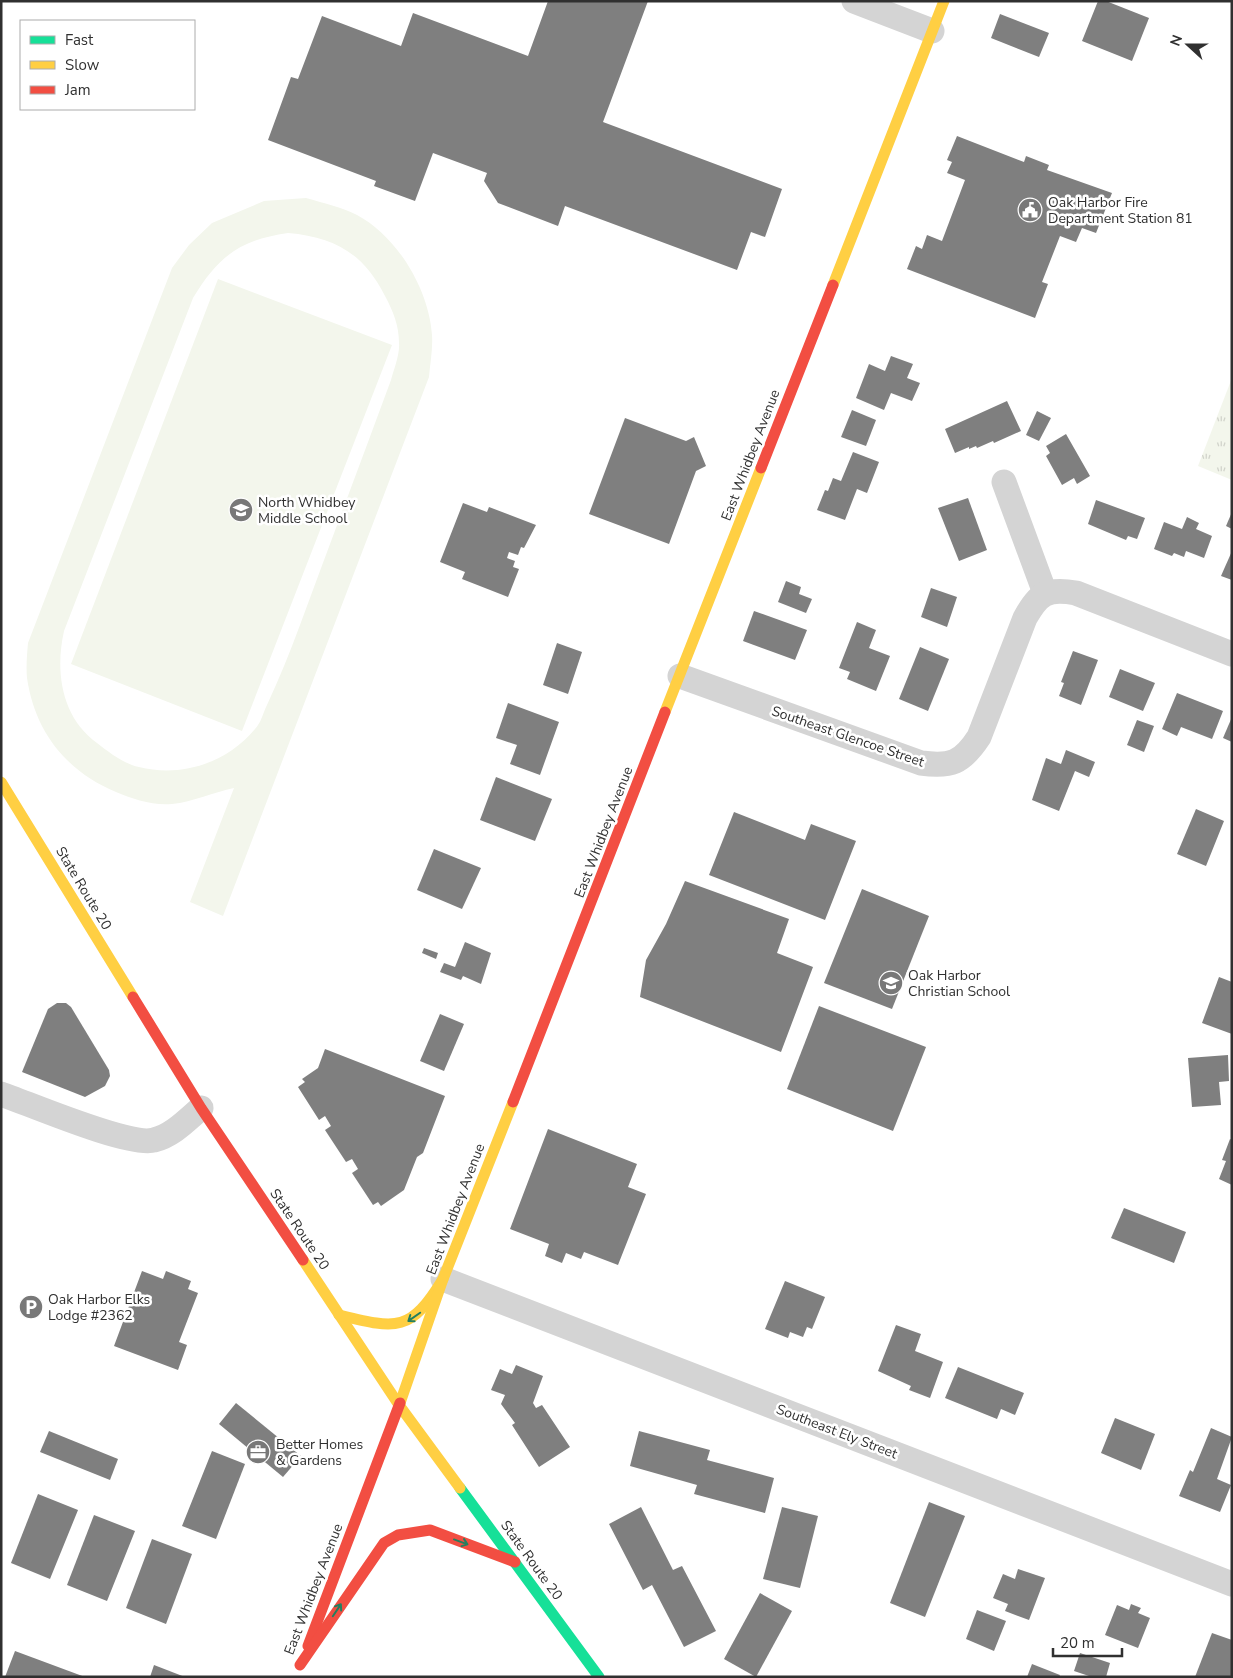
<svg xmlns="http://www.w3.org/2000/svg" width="1233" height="1678" font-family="'Nunito Sans',sans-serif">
	<defs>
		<pattern id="park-tufts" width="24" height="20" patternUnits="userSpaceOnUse" patternTransform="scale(1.25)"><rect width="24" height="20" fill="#f3f6ec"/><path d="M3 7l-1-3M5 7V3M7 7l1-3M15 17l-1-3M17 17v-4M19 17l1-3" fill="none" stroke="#d1d3cb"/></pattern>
	</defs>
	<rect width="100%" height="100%" fill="#fff"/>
	<!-- park -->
	<polygon fill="url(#park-tufts)" points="1232,378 1232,480 1198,466"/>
	<!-- pitch -->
	<g fill="#f3f6ec" fill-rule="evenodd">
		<path d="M306,198C323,203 342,207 357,215C398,237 429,290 432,335C433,349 430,364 429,377L223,916L190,902L234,788C214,792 193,802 172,804C154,806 132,799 116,792C66,771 35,732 27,678C26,667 27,654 28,643L172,268L189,245L212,223L264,201ZM288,233C335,237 364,254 385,296C393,311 399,325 399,343C400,354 394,369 391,380C361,462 330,543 300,625C290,652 279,679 267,705C263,713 261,723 255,729C228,762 182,778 139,767C124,764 110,753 97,743C61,717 55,671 64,631L193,298C218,257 239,240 288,233Z"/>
		<polygon points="218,279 392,345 242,731 71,664"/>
	</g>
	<!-- building -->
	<g fill="#7f7f7f">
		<polygon points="548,1 648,1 603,122 782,189 765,237 751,232 737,270 565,206 558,226 498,203 484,181 487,173 433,153 415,201 374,186 376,181 268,140 291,77 298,79 322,16 401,46 413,13 528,56"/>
		<polygon points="1098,1 1106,1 1149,18 1132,61 1082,41"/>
		<polygon points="1000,14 1049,33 1039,57 991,38"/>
		<polygon points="957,136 1024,162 1026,156 1049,165 1047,170 1112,193 1096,233 1082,228 1076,242 1060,236 1042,282 1048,284 1035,318 907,269 916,246 922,249 927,235 942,241 965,180 947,173 952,162 947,160"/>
		<polygon points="891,356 913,364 907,378 920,383 912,401 891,393 884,410 856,398 869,364 885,371"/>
		<polygon points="1007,401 1021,431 994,443 993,441 977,448 976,446 969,449 969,447 955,453 945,429"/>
		<polygon points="852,410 876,420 866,446 841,437"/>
		<polygon points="1037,411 1051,418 1039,441 1026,435"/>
		<polygon points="625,418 686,441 694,437 706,466 696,471 669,544 589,514"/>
		<polygon points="1066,434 1090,476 1077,484 1074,478 1062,485 1046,456 1050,453 1046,446"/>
		<polygon points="853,452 879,462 867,493 857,489 845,520 817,510 825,490 828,491 833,478 841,481"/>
		<polygon points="968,498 987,550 959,561 938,508"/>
		<polygon points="1096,500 1145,518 1137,539 1128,536 1126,540 1088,524"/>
		<polygon points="463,503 487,512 489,507 536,525 524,548 521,547 518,555 509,552 507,558 515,561 513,567 519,569 508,597 462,579 465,572 440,562"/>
		<polygon points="1232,512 1232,529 1226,526"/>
		<polygon points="1187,517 1199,523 1196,529 1212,536 1204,558 1186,551 1184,557 1174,553 1172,556 1154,549 1164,522 1182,529"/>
		<polygon points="1232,551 1232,580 1221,576"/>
		<polygon points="786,581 801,587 799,594 812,599 806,613 778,602"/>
		<polygon points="931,588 957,597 947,627 921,617"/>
		<polygon points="754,611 807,630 795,660 743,641"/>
		<polygon points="857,622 876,630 869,648 890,656 876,691 847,679 850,672 839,668"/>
		<polygon points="557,643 582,652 568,694 543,685"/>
		<polygon points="920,647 949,659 928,711 899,699"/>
		<polygon points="1073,651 1098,660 1081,705 1059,696 1064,683 1061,682"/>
		<polygon points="1120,669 1155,683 1143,711 1109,697"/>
		<polygon points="1177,693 1223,711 1212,739 1181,727 1177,736 1162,729"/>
		<polygon points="508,703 559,722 540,775 510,764 517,745 496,738"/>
		<polygon points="1232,717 1232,742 1223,738"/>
		<polygon points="1137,720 1154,726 1144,752 1127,745"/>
		<polygon points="1066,750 1095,762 1089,777 1075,771 1059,811 1032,800 1046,758 1061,764"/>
		<polygon points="496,777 552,799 535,841 480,820"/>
		<polygon points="1196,809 1224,821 1206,866 1177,854"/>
		<polygon points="734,812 805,840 811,824 856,841 825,920 709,875"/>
		<polygon points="434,849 481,868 462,909 417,890"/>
		<polygon points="685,881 789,919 777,953 813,967 781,1052 640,997 646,960 666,924"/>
		<polygon points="862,889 929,916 892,1009 824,983"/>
		<polygon points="465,942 491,953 481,984 463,976 461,980 440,972 444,963 455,967"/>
		<polygon points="424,948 438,953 436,959 422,953"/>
		<polygon points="1219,977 1232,982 1232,1034 1202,1023"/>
		<polygon points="57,1003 66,1003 71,1007 109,1070 110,1076 105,1086 85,1097 22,1072 48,1009"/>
		<polygon points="819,1006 926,1047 893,1131 787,1089"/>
		<polygon points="440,1014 464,1024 444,1071 420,1061"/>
		<polygon points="325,1049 445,1096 423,1153 417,1157 404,1190 381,1206 378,1202 373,1205 352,1173 358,1169 352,1159 346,1162 325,1130 331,1126 325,1116 319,1120 298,1087 305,1082 302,1079 318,1068"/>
		<polygon points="1228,1055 1229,1081 1219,1082 1221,1105 1192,1107 1188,1058"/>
		<polygon points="548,1129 637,1164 628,1187 646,1194 618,1265 584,1252 581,1259 566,1253 562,1263 545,1256 549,1244 510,1229"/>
		<polygon points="1230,1139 1232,1140 1232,1185 1219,1179 1226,1161 1222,1160"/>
		<polygon points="1124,1208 1186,1232 1174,1263 1111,1238"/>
		<polygon points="142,1271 163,1279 166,1271 191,1281 188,1289 198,1293 179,1342 187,1345 178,1370 114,1346"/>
		<polygon points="785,1281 825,1297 812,1329 807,1327 803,1337 790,1332 788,1338 765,1329"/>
		<polygon points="896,1325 921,1334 915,1351 943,1362 930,1398 909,1390 911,1386 878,1371"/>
		<polygon points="516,1365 543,1376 533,1403 536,1408 542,1405 570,1447 539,1467 512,1425 515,1423 501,1404 505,1395 491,1390 500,1369 512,1374"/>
		<polygon points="958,1367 1024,1393 1015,1415 1001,1409 997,1419 945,1398"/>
		<polygon points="236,1403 301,1456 283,1477 219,1424"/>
		<polygon points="1115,1418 1155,1434 1141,1470 1101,1453"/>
		<polygon points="1211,1428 1232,1437 1217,1479 1231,1485 1220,1512 1179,1496 1190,1470 1193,1472"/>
		<polygon points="49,1431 118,1459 110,1480 40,1452"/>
		<polygon points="639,1431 710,1450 707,1460 774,1478 765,1513 694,1494 697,1485 630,1466"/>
		<polygon points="212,1451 245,1464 216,1539 182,1526"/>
		<polygon points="38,1494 78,1510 50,1579 11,1563"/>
		<polygon points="929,1502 965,1516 925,1617 890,1603"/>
		<polygon points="641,1507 673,1570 682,1566 716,1631 684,1647 652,1585 643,1590 609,1524"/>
		<polygon points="782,1507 818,1516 800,1588 763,1579"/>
		<polygon points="94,1515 135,1531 107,1601 67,1585"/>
		<polygon points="152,1539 192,1554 166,1624 126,1608"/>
		<polygon points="1018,1569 1045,1578 1029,1620 1005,1611 1008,1604 993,1598 1003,1574 1015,1579"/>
		<polygon points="760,1593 792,1611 756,1677 724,1659"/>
		<polygon points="1131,1604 1141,1608 1138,1613 1150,1618 1138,1648 1105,1635 1117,1605 1129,1610"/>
		<polygon points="977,1610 1006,1621 994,1651 966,1639"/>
		<polygon points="1212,1633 1232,1640 1232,1677 1195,1677"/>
		<polygon points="15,1651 85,1677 5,1677"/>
		<polygon points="1080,1653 1110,1663 1106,1677 1092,1677 1074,1671"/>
		<polygon points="1032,1664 1060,1675 1059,1677 1027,1677"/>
		<polygon points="154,1665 185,1677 150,1677"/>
	</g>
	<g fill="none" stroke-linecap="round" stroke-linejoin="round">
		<!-- street -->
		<g stroke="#d4d4d4" stroke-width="25">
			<polyline points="854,1 932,31"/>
			<polyline points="1004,482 1045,593"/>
			<path d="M680,676L921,763C951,767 962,763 979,737L1025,618C1039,593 1047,588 1076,593L1232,654"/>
			<path d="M1,1094C30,1104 129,1147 154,1140C172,1136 187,1120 201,1108"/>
			<polyline points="443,1279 1232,1584"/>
		</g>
		<!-- fast -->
		<polyline stroke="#16e098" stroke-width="11" points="460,1488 599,1677"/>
		<!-- slow -->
		<g stroke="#ffcf43" stroke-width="11">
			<polyline points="833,285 944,1"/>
			<polyline points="665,712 761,468"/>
			<polyline points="1,782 133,997"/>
			<polyline points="303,1260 399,1405 460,1488"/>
			<path d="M339,1315C397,1329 410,1333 443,1279"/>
			<polyline points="400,1403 443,1279 513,1102"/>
		</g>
		<!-- jam -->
		<g stroke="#f24e42" stroke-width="11">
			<polyline points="761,468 833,285"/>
			<polyline points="133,997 201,1108 303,1260"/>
			<polyline points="513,1102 665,712"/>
			<polyline points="308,1646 400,1403"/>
			<polyline points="300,1665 384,1543 398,1535 430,1530 515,1562"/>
		</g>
	</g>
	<!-- one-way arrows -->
	<defs><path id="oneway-shaft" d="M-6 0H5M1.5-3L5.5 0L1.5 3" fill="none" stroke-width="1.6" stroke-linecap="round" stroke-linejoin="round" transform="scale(1.25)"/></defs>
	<g stroke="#247f5f">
		<use href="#oneway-shaft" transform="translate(414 1317) rotate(145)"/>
		<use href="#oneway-shaft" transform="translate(461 1542) rotate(20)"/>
		<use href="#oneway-shaft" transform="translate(337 1610) rotate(-56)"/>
	</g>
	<!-- icons -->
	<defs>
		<g id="civic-disc" transform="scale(1.25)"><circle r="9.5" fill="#787878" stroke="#fff"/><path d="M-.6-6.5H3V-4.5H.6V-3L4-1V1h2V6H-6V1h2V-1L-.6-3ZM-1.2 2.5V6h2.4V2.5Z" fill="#fff"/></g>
		<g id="school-disc" transform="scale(1.25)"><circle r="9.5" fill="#787878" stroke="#fff"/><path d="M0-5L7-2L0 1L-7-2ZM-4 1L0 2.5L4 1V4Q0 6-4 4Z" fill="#fff"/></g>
		<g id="parking-disc" transform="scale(1.25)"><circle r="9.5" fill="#787878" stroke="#fff"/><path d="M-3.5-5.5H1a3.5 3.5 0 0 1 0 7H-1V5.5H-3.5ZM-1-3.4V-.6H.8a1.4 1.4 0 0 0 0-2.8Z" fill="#fff"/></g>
		<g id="office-disc" transform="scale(1.25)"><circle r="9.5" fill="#787878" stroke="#fff"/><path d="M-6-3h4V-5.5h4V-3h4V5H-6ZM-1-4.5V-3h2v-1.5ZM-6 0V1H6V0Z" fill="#fff"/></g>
	</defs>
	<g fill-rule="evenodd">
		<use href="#civic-disc" x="1030" y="210"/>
		<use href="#school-disc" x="241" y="510"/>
		<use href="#school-disc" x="891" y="983"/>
		<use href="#parking-disc" x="31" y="1307"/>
		<use href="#office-disc" x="258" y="1452"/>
	</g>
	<g text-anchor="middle" stroke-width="5" stroke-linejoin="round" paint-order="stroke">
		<!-- poi labels -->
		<g font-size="14" fill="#303030" stroke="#fff" text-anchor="start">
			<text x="1048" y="207">Oak Harbor Fire<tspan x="1048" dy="16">Department Station 81</tspan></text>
			<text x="258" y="507">North Whidbey<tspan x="258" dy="16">Middle School</tspan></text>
			<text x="908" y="980">Oak Harbor<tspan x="908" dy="16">Christian School</tspan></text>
			<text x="48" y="1304">Oak Harbor Elks<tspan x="48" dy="16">Lodge #2362</tspan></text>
			<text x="276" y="1449">Better Homes<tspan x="276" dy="16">&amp; Gardens</tspan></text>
		</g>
		<!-- street labels -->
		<g font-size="14" fill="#303030" stroke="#fff">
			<text transform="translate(750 455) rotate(-69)" y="5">East Whidbey Avenue</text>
			<text transform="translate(848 736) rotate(19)" y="5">Southeast Glencoe Street</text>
			<text transform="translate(603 832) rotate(-69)" y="5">East Whidbey Avenue</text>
			<text transform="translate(84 888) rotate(59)" y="5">State Route 20</text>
			<text transform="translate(455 1209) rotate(-69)" y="5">East Whidbey Avenue</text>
			<text transform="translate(300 1229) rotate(56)" y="5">State Route 20</text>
			<text transform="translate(837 1431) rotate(21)" y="5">Southeast Ely Street</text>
			<text transform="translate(532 1560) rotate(54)" y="5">State Route 20</text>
			<text transform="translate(313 1589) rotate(-69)" y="5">East Whidbey Avenue</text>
		</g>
	</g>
	<!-- border -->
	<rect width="1233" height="1678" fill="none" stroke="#303030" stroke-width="5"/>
	<!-- legend -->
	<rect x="20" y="20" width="175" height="90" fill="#ffffff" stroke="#acacac"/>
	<rect x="30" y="36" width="25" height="8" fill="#16e098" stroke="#acacac"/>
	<text x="65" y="45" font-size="15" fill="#303030">Fast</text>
	<rect x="30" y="61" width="25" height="8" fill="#ffcf43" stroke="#acacac"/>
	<text x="65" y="70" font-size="15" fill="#303030">Slow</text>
	<rect x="30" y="86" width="25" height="8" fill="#f24e42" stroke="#acacac"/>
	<text x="65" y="95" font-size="15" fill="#303030">Jam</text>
	<!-- north arrow -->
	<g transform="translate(1188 45) rotate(291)" stroke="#ffffff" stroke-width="4" paint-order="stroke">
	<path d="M0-4L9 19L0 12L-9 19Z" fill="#303030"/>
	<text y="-8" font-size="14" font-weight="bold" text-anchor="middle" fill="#303030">N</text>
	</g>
	<!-- scale -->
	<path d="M1053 1648v8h69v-8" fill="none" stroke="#303030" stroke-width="2.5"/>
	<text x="1060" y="1648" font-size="15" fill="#303030" stroke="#ffffff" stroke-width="4" paint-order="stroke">20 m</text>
</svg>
